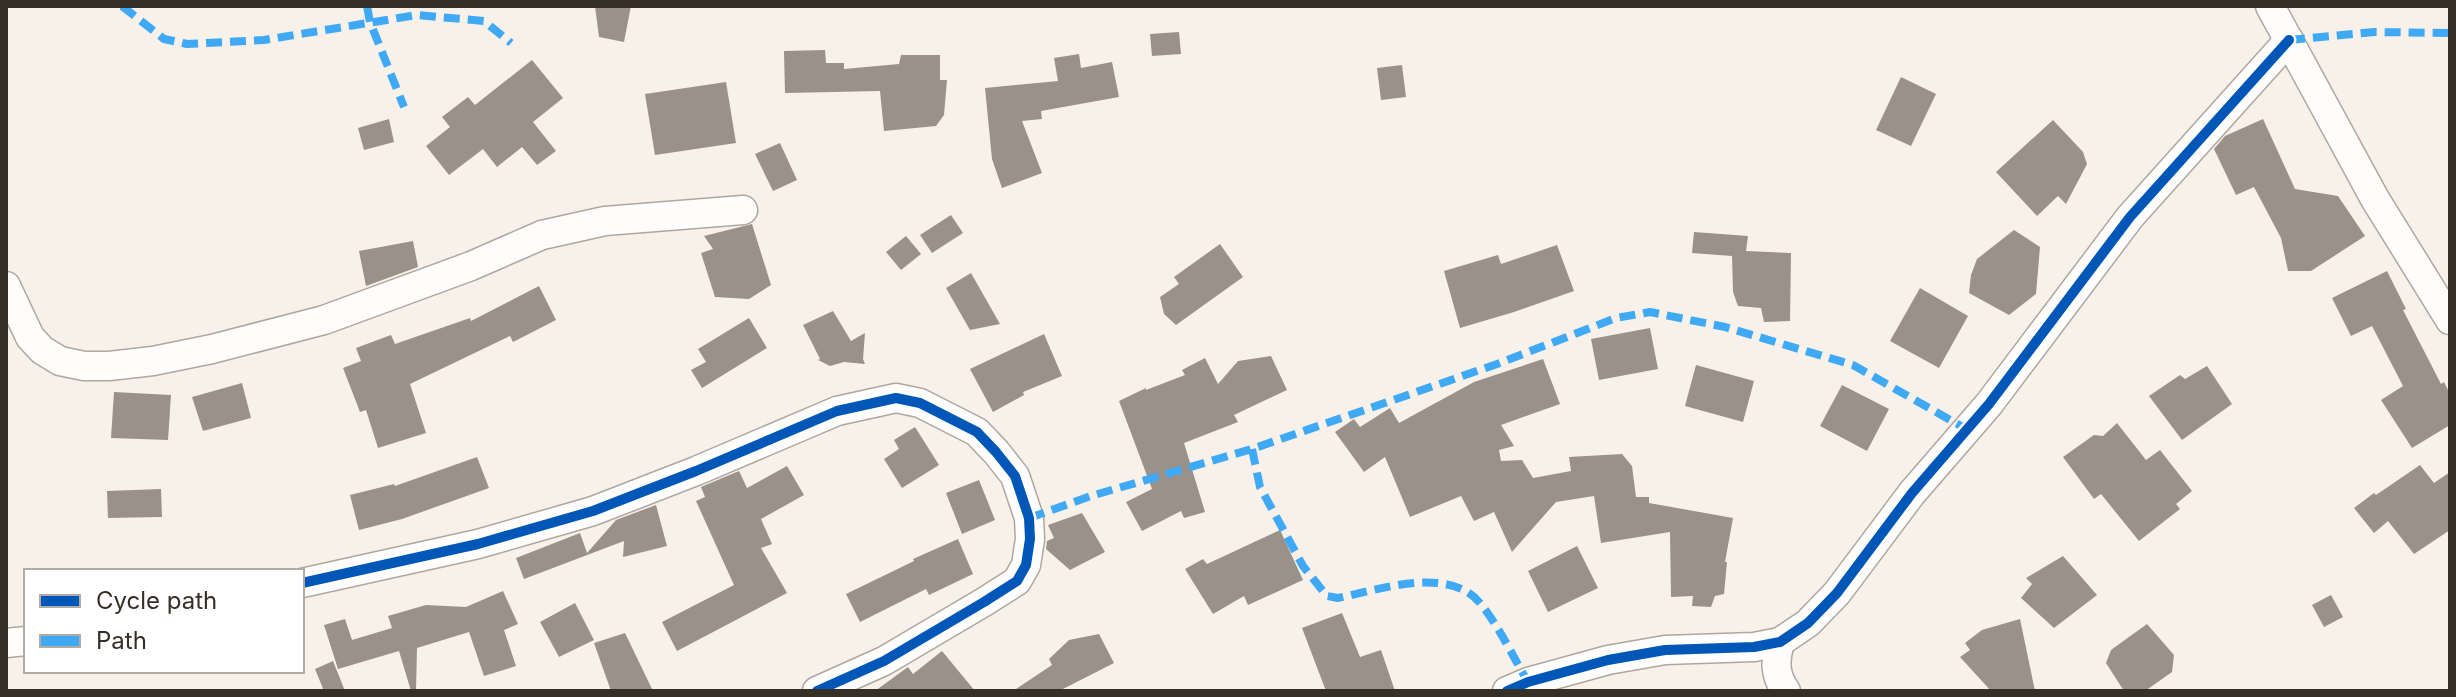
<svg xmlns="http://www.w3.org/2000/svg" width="2456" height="697" font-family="Inter,sans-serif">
	<rect width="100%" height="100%" fill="#f7f1e9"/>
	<!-- building -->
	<g fill="#9a9288">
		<polygon points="595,6 631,6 624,42 599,37"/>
		<polygon points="1179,32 1181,54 1152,56 1150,34"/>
		<polygon points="825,50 826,63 844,63 844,69 899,64 901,55 940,55 940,80 947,80 944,115 936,126 884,131 880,91 785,93 784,51"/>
		<polygon points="1079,54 1081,68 1112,62 1119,97 1041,111 1042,119 1022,121 1042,173 1002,188 992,159 985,88 1058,81 1054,58"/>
		<polygon points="532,60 563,98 533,122 556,151 537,165 522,147 497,167 483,149 449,175 426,146 450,127 442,117 468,97 475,105"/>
		<polygon points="1402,65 1406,97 1381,100 1377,68"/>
		<polygon points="1901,77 1936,94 1911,146 1876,130"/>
		<polygon points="726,82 736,143 655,155 645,94"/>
		<polygon points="389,119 394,142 364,150 358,128"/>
		<polygon points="2263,119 2295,189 2338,196 2365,236 2311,271 2288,271 2281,238 2254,187 2236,195 2214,149 2225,136"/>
		<polygon points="2053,120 2083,152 2087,164 2066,204 2058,196 2037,216 1996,172"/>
		<polygon points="780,143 797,180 773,191 755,154"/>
		<polygon points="951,215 963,233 932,253 920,235"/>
		<polygon points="752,224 771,285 749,299 715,297 701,253 713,249 704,236"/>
		<polygon points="2014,230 2040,247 2036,294 2009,315 1969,293 1971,275 1977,259"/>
		<polygon points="1694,232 1748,236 1746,251 1791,253 1790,321 1764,322 1761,308 1738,306 1733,292 1732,256 1692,253"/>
		<polygon points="906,236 921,254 901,270 886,252"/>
		<polygon points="413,241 418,267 366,286 359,251"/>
		<polygon points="1220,244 1243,277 1176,325 1164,314 1160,297 1179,284 1174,277"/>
		<polygon points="1557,245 1574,291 1514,312 1460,328 1444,271 1498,255 1501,264"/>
		<polygon points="2387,271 2406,309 2403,310 2441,384 2444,382 2450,394 2450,425 2412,448 2381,400 2403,386 2372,326 2351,336 2332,298"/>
		<polygon points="971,273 1000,324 970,330 946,288"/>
		<polygon points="539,286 556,320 513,342 510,336 410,384 426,433 378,448 366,410 360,412 343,368 361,361 356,348 391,335 395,344 470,318 471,321"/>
		<polygon points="1920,288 1968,316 1939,368 1890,341"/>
		<polygon points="833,311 851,341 865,333 863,359 865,364 844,362 830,366 818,360 820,359 803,325"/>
		<polygon points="749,318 767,348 702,388 691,370 706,362 698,349"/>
		<polygon points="1650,328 1658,369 1599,380 1591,339"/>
		<polygon points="1044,334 1062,376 1023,392 1024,395 993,412 970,369"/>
		<polygon points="1271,356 1287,390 1234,415 1238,422 1184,443 1205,512 1184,518 1181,511 1142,531 1126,502 1152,489 1119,401 1146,388 1146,390 1185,375 1182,370 1205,358 1218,384 1238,361"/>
		<polygon points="1543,359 1560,404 1501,425 1514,446 1499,450 1501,461 1522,460 1533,478 1571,471 1569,457 1622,454 1632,466 1636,497 1649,497 1649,503 1733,518 1725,562 1727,562 1724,594 1715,596 1711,607 1692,606 1693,596 1671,597 1670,532 1601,543 1594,496 1556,502 1512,552 1494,512 1474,521 1461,496 1410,517 1385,457 1364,472 1335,432 1354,419 1360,427 1390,408 1399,423 1474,382"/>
		<polygon points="1696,365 1754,381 1743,422 1685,406"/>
		<polygon points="2207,366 2232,404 2182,440 2149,396 2180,375 2185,379"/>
		<polygon points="242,383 251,418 203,431 192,397"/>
		<polygon points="1842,385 1889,409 1867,451 1820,426"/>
		<polygon points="114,392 171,395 168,440 111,438"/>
		<polygon points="2117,423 2146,460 2160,450 2192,491 2176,504 2180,509 2139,541 2101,494 2094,499 2063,457 2094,435 2103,436"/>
		<polygon points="915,427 939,465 902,488 884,459 899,449 894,440"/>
		<polygon points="477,457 489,488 402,519 359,530 350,495 394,484 395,486"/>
		<polygon points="2420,465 2434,483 2450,472 2450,530 2414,554 2388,521 2374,533 2354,508 2374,493 2376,495"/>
		<polygon points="787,466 804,495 761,519 772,544 761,548 787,593 677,651 662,622 734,585 696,501 705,497 701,487 739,471 747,488"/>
		<polygon points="979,480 995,520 962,534 946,493"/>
		<polygon points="161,489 162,517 108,518 107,491"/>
		<polygon points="656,505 667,546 623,557 624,541 524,579 516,558 580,533 587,553 616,520"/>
		<polygon points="1082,513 1105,552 1070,570 1046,549 1047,541 1054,538 1048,525"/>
		<polygon points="1280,530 1303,580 1248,605 1244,596 1213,614 1185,569 1203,559 1207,564"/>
		<polygon points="958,539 973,574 929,595 926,589 860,622 846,594 914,561 913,559"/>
		<polygon points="1577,546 1598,588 1548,612 1528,571"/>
		<polygon points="2063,556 2097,595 2054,628 2021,598 2032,584 2026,578"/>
		<polygon points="503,591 518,624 504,630 516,666 484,676 469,632 417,648 416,691 411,691 399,651 338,669 324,625 345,619 352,640 392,628 388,616 426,605 466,607"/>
		<polygon points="2331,595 2343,617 2324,627 2312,605"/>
		<polygon points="575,603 594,640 559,657 540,622"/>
		<polygon points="1342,613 1360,657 1381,650 1395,691 1326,691 1302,628"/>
		<polygon points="2020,619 2035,691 1991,691 1960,657 1970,650 1965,643 1982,630"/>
		<polygon points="2147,624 2174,655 2172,672 2145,691 2124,691 2106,663 2111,650"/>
		<polygon points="625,633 653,691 611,691 594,643"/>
		<polygon points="1099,634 1114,663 1059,691 1013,691 1052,665 1049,659 1069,640"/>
		<polygon points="942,651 975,691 875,691 908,667 913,674"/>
		<polygon points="333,661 345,691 324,691 315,669"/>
	</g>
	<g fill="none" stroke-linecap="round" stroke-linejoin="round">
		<!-- minor casing -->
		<g stroke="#ada79f" stroke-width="31">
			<g id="minor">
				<polyline points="2270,6 2375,199 2450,320"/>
				<polyline points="6,286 30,337 42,350 60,361 84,366 109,366 153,361 212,349 324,320 471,266 542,235 605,221 743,210"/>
				<polyline points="302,583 478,544 593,511 696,471 837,411 896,398 920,403 977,432 996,452 1015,476 1029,518 1030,539 1026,565 1017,581 984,602 884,661 817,691"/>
				<path d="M1780,642C1775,660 1774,675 1786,691"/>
				<polyline points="6,643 26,641"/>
				<polyline points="1507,691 1528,682 1608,660 1665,650 1754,647 1780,642 1808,623 1837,593 1912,493 1989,404 2130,217 2289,40"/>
			</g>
		</g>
		<!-- minor -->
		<use href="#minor" stroke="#fefdfc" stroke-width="28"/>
		<!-- quiet -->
		<g stroke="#3fa9f5" stroke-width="8" stroke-dasharray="16 8" stroke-linecap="butt">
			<polyline points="122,6 164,39 187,44 264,40 417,15 484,21 511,43"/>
			<polyline points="367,6 370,22 404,107"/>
			<polyline points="2289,40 2374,32 2450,33"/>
			<path d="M1252,449L1260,487L1303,566L1327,596L1338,598C1378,590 1448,565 1480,603C1499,626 1513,657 1528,682"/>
			<polyline points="1029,518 1091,496 1252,449 1497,364 1616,318 1650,312 1725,327 1853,365 1968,430"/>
		</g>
		<!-- cycleway casing -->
		<g stroke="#fff" stroke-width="15">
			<g id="cycleway">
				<polyline points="302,583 478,544 593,511 696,471 837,411 896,398 920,403 977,432 996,452 1015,476 1029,518 1030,539 1026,565 1017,581 984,602 884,661 817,691"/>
				<polyline points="1507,691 1528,682 1608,660 1665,650 1754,647 1780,642 1808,623 1837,593 1912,493 1989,404 2130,217 2289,40"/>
			</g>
		</g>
		<!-- cycleway -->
		<use href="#cycleway" stroke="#0057b8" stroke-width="10"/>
	</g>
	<!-- border -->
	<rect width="2456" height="697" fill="none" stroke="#362f26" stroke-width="16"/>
	<!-- legend -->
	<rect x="24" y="569" width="280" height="104" fill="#ffffff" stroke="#afaca8" stroke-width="2"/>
	<rect x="40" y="595" width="40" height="12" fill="#0057b8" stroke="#afaca8" stroke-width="2"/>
	<text x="96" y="609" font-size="24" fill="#362f26">Cycle path</text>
	<rect x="40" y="635" width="40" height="12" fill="#3fa9f5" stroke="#afaca8" stroke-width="2"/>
	<text x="96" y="649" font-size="24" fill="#362f26">Path</text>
</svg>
